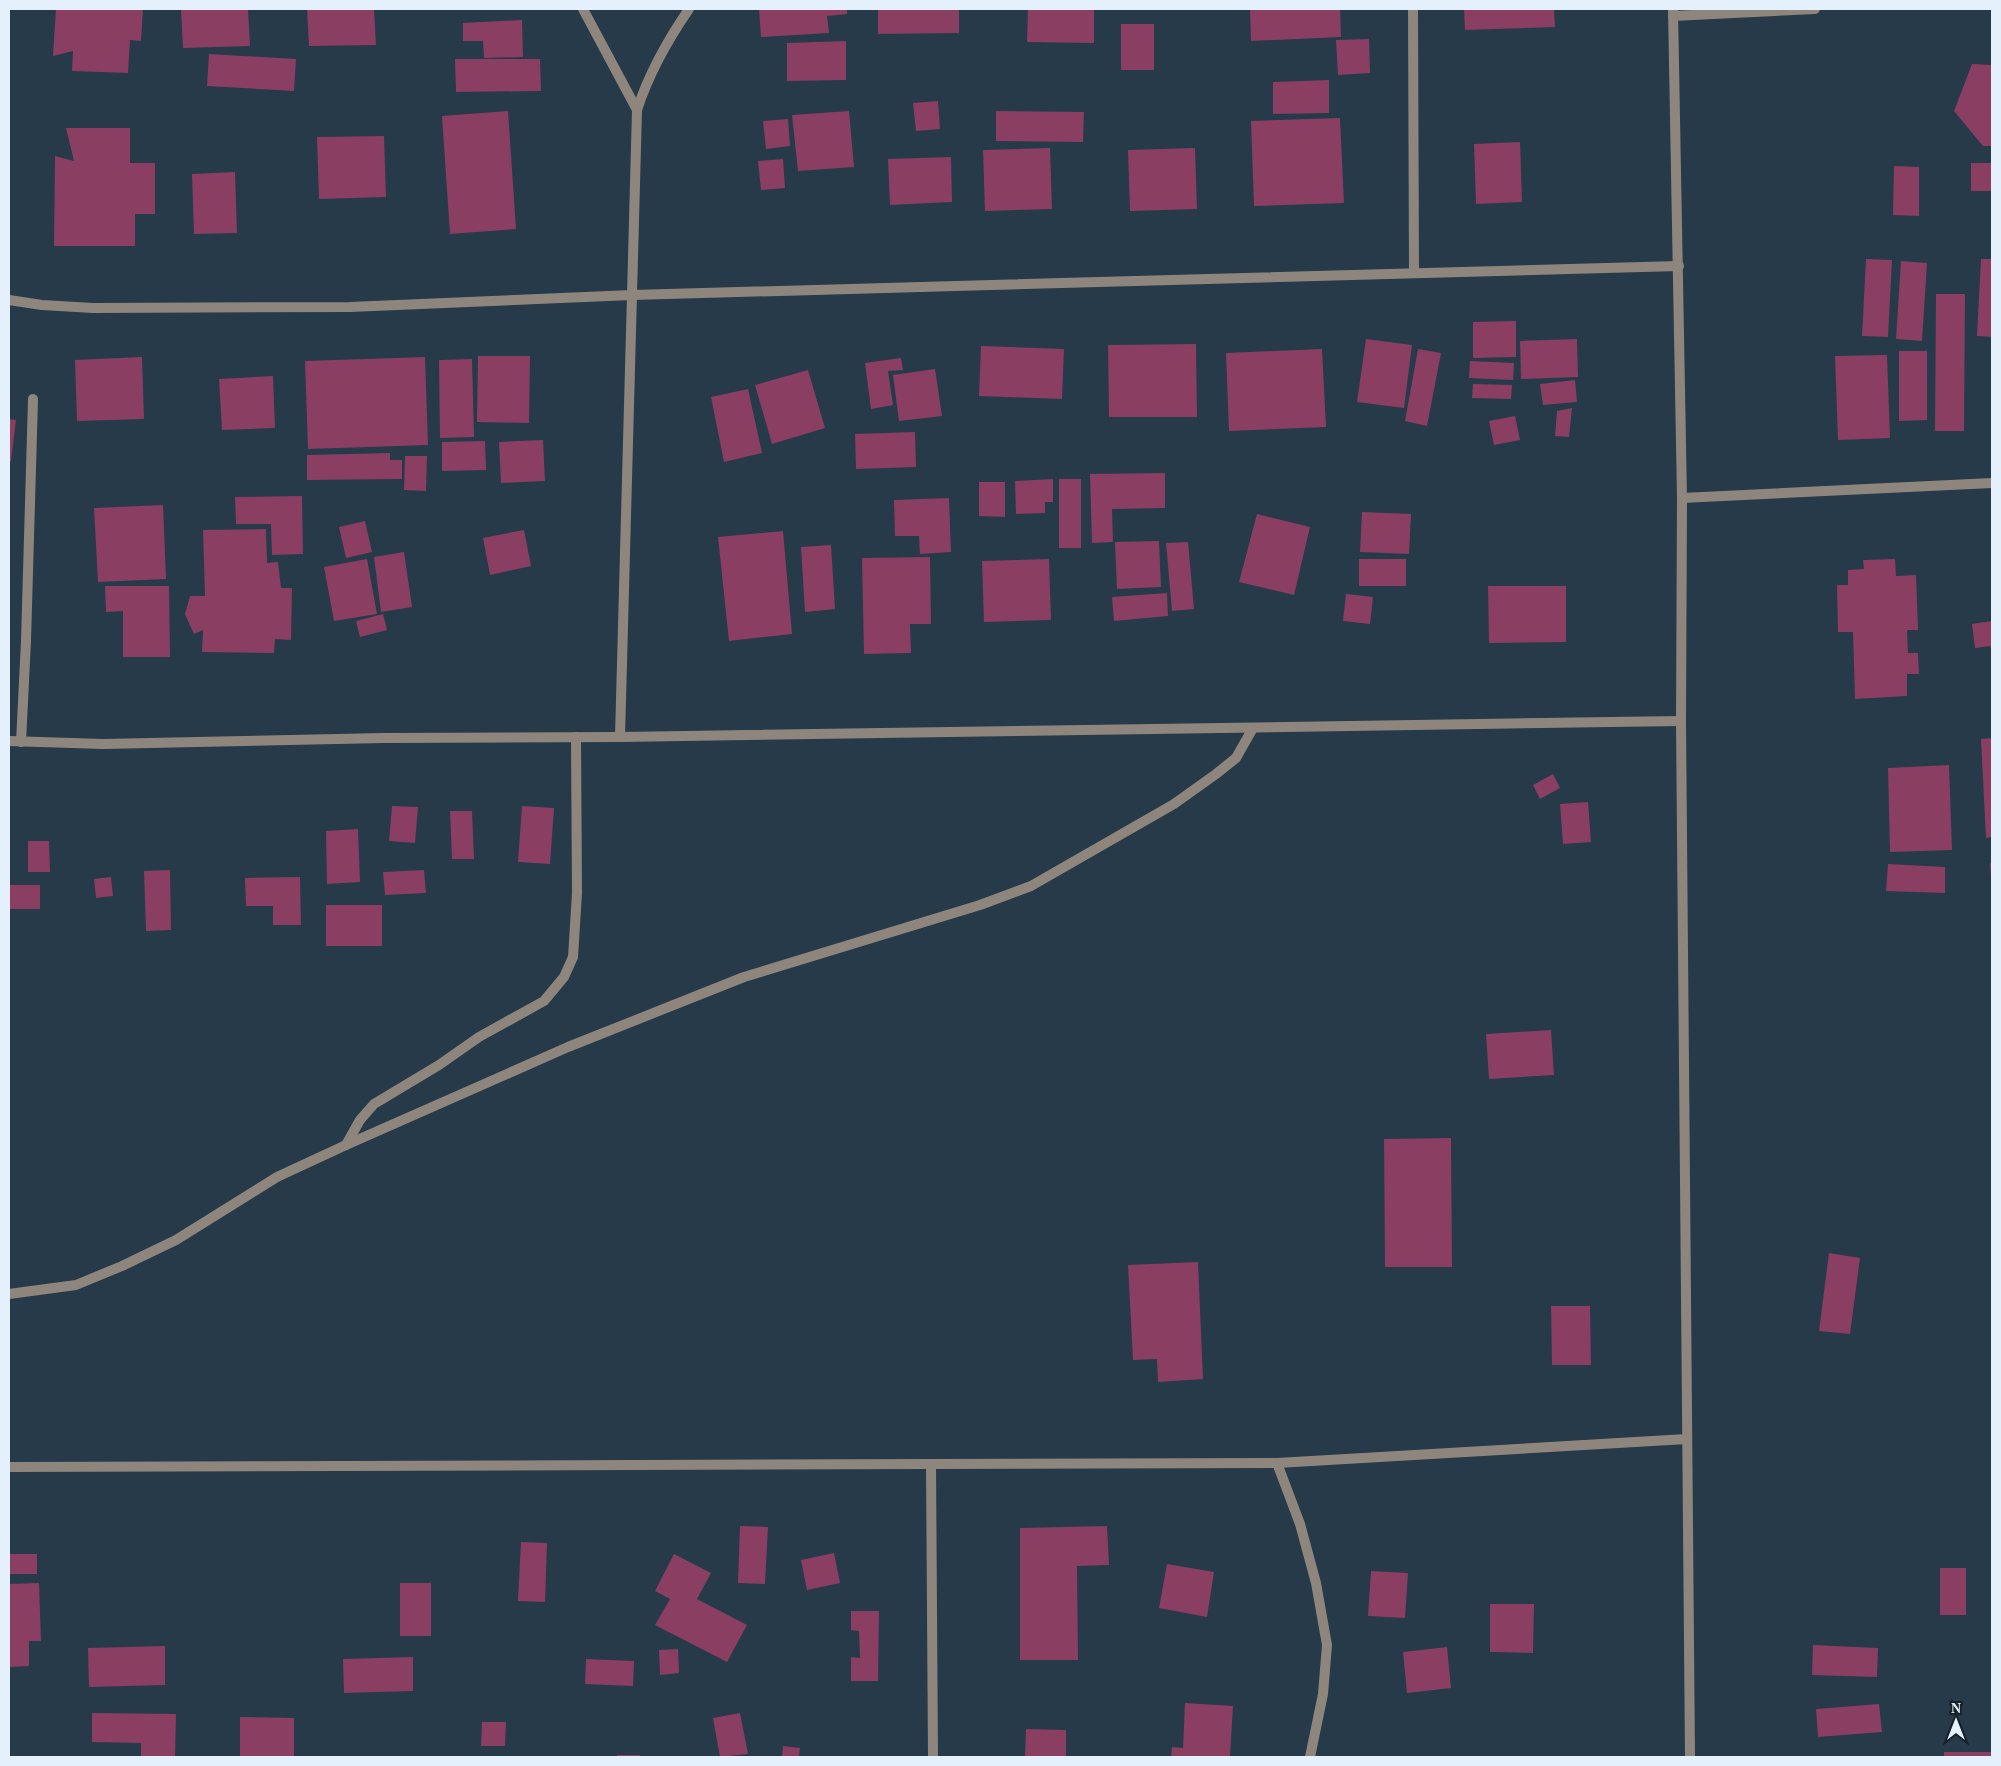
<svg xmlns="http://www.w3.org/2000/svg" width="2001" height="1766" font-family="'Times New Roman',serif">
	<rect width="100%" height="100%" fill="#263a4a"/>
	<!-- building -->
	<g fill="#893e62">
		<polygon points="56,9 143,9 141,41 130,40 128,73 72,71 73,51 53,56"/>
		<polygon points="181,9 248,9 250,46 183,48"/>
		<polygon points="307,9 374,9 376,45 309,46"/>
		<polygon points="759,9 847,9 847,14 827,16 829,33 761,37"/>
		<polygon points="878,9 959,9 959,33 878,34"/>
		<polygon points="1028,9 1094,9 1094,43 1027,42"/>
		<polygon points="1250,9 1340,9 1341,37 1251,41"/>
		<polygon points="1464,9 1554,9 1555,27 1465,30"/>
		<polygon points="522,20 523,57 484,58 483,41 463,41 463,23"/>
		<rect x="1121" y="24" width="33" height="46"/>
		<polygon points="1369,39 1370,73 1338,75 1336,40"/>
		<polygon points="846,41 846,80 787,81 787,43"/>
		<polygon points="209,54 296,59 294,91 207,86"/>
		<polygon points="455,59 540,59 541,91 456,92"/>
		<polygon points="1972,64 1992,65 1992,146 1983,146 1954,111"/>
		<polygon points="1329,80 1329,113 1273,114 1273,82"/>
		<polygon points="938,101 940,129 916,131 913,103"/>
		<polygon points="508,111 516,229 450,234 442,116"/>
		<polygon points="849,111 854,167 798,171 792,115"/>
		<polygon points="996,111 1084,112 1083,142 996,141"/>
		<polygon points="1340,118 1344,203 1254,206 1251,121"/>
		<polygon points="788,119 790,146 766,149 763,121"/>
		<polygon points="66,128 130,128 130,163 155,163 155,214 135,214 135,246 54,246 55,156 74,161"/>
		<polygon points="384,136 386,197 319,199 317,137"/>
		<polygon points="1520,142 1522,202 1476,204 1474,144"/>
		<polygon points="1050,148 1052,209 985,211 983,150"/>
		<polygon points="1195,148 1197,209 1130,211 1128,150"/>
		<polygon points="951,157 952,202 890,205 888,159"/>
		<polygon points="783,159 785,188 761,190 758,161"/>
		<rect x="1971" y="163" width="21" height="28"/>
		<polygon points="1894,166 1919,167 1919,216 1893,215"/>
		<polygon points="235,172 237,233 194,234 192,174"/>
		<polygon points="1866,259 1892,260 1888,337 1862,336"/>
		<polygon points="1981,259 1992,259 1992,337 1977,336"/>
		<polygon points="1901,261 1927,263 1922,341 1896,339"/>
		<polygon points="1936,294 1965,294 1964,431 1935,431"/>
		<polygon points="1516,321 1516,357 1473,358 1473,322"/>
		<polygon points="1366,339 1412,345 1404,408 1357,402"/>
		<polygon points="1577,339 1578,377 1521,379 1520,341"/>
		<polygon points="1196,344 1197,417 1109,417 1108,345"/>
		<polygon points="981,346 1064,349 1062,399 979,396"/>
		<polygon points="1322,349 1326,427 1229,431 1226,353"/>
		<polygon points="1418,349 1441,353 1427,426 1405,421"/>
		<polygon points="1899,351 1927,351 1927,420 1899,421"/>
		<polygon points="1887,355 1890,438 1838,440 1835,356"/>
		<polygon points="478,356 530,356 529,423 477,422"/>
		<polygon points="142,357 144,419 77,421 75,360"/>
		<polygon points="425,357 428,445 308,449 305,361"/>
		<polygon points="901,358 903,370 888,371 893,405 871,409 865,363"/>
		<polygon points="472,359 474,437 440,438 439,360"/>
		<polygon points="1470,361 1514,363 1513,380 1469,378"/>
		<polygon points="935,369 942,416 899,421 893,375"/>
		<polygon points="808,370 825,428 772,444 755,385"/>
		<polygon points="273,376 275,428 222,430 219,379"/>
		<polygon points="1575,380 1577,402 1543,405 1540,384"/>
		<polygon points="1473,384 1512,385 1511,399 1472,398"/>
		<polygon points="748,389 762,453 724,462 711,397"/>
		<polygon points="1572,408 1569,437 1555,436 1557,411"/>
		<polygon points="1515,416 1520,440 1494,445 1489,421"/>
		<polygon points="9,419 16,420 11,461 9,461"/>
		<polygon points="915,432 916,467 856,469 855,434"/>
		<polygon points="543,440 545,481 501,483 499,442"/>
		<polygon points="485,441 486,470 442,471 442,442"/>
		<polygon points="390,453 390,460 402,460 402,479 307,480 307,455"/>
		<polygon points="405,456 427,456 426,491 404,490"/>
		<polygon points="1165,473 1165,508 1112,509 1113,542 1092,543 1090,474"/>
		<polygon points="1053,479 1053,502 1045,502 1045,513 1016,514 1015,481"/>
		<rect x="1059" y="479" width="22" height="69"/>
		<polygon points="979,482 1005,482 1005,517 979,516"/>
		<polygon points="302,496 303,554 272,555 271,524 236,524 235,497"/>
		<polygon points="949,498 951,552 920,554 919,536 895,536 894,500"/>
		<polygon points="163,505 166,579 98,582 94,508"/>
		<polygon points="1362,512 1411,514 1409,554 1360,552"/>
		<polygon points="1257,514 1310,527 1294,595 1239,582"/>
		<polygon points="365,521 372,552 346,558 339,527"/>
		<polygon points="266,529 267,563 278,562 281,588 292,588 291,640 275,639 274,653 202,652 203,630 194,634 185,614 190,596 205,596 203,530"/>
		<polygon points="524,530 531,566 490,575 483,538"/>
		<polygon points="783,531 792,634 729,641 718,537"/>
		<polygon points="1159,541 1161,587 1117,589 1115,542"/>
		<polygon points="1188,542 1194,609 1172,611 1166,543"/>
		<polygon points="831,545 835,609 805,612 801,547"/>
		<polygon points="404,552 412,607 381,612 374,557"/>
		<polygon points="930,557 931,624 910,624 911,653 864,654 862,558"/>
		<polygon points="367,559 377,614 334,621 324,567"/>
		<polygon points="1049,559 1051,620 984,622 982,561"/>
		<rect x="1359" y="559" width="47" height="27"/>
		<polygon points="1895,559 1896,576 1916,575 1918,630 1907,630 1908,653 1918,653 1919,674 1907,674 1907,696 1855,699 1853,632 1838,632 1837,585 1848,585 1848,570 1864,569 1863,560"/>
		<polygon points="105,586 169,586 170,657 123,657 123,611 106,612"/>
		<polygon points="1488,586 1566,586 1566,642 1489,643"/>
		<polygon points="1167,593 1168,616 1114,621 1112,597"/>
		<polygon points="1346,594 1373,597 1370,624 1343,621"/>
		<polygon points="383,614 387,630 360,637 356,621"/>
		<polygon points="1992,621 1992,652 1990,646 1975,648 1972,624"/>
		<polygon points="1992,738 1992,837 1986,838 1981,739"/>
		<polygon points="1949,765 1952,850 1890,852 1888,768"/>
		<polygon points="1553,774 1560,788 1540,799 1533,785"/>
		<polygon points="1588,802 1591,842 1563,844 1560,804"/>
		<polygon points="392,806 418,807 415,843 389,841"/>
		<polygon points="522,806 554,808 550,864 518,862"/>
		<polygon points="450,811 472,811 474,859 452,859"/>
		<polygon points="358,829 360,882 327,884 326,831"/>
		<polygon points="28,841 49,841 50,872 28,872"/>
		<polygon points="1990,863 1992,863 1992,876 1991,877"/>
		<polygon points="1888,864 1945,867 1945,893 1886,891"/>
		<polygon points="170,870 171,930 146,931 144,871"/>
		<polygon points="424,870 426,893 385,895 383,872"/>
		<polygon points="111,877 113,896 96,898 94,879"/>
		<polygon points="300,877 301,925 273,925 273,906 246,906 245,878"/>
		<rect x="9" y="885" width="31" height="24"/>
		<rect x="326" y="905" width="56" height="41"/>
		<polygon points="1551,1030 1554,1075 1489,1079 1486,1034"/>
		<polygon points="1451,1138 1452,1267 1385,1267 1384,1139"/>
		<polygon points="1829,1253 1860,1258 1850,1334 1819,1331"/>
		<polygon points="1198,1262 1203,1379 1158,1382 1157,1359 1133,1360 1128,1265"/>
		<polygon points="1551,1306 1590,1306 1591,1365 1552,1365"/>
		<polygon points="740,1526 768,1527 765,1584 738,1583"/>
		<polygon points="1107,1526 1109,1565 1077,1566 1078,1660 1020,1660 1020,1528"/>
		<polygon points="521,1542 547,1543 545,1602 518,1601"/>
		<polygon points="834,1553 840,1583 807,1590 801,1560"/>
		<rect x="9" y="1554" width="28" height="20"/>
		<polygon points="674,1554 711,1573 697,1599 747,1625 727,1662 655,1625 670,1599 655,1591"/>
		<polygon points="1167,1564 1214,1572 1207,1617 1159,1608"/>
		<rect x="1940" y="1568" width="26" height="47"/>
		<polygon points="1371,1571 1408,1573 1405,1618 1368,1616"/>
		<polygon points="39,1583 41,1641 29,1641 29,1666 9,1667 9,1584"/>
		<rect x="400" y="1583" width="31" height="53"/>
		<polygon points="1490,1604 1534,1604 1533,1653 1490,1652"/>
		<polygon points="851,1611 879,1611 878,1681 851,1681 851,1657 860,1658 859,1631 851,1630"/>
		<polygon points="1813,1645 1878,1648 1877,1677 1812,1675"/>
		<polygon points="165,1646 165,1685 89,1687 88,1648"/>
		<polygon points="1447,1647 1451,1688 1407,1693 1403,1652"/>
		<polygon points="678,1649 679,1673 660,1675 659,1650"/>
		<polygon points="413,1657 413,1691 344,1693 343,1659"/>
		<polygon points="586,1659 634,1661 633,1686 585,1684"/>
		<polygon points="1185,1703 1233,1706 1230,1757 1171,1757 1172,1747 1183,1748"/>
		<polygon points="1879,1704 1882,1732 1818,1737 1816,1709"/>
		<polygon points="92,1713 176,1714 175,1757 141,1757 141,1743 92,1742"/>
		<polygon points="740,1713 748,1754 720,1757 713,1718"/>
		<polygon points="240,1717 294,1718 294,1757 240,1757"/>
		<polygon points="482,1722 506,1722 505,1746 481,1746"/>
		<polygon points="1026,1729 1066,1730 1066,1757 1025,1757"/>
		<polygon points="783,1746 800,1748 799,1757 782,1757"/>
		<rect x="1944" y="1752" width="48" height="5"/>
		<rect x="617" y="1755" width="23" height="2"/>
	</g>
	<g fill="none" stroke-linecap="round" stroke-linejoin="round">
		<!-- minor -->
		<g stroke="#8e867c" stroke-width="10">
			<polyline points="583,9 637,110"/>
			<polyline points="1413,9 1414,273"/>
			<polyline points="1673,9 1682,498 1681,721 1690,1757"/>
			<polyline points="1673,16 1815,9"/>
			<polyline points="9,300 42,305 93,308 350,307 632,295 1679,266"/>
			<polyline points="1682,498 1992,483"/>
			<path d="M620,737L637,110C649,73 667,41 689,9"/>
			<polyline points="9,741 103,744 384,738 620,737 1681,721"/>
			<polyline points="21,742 26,641 33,399"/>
			<polyline points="346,1145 360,1120 374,1104 439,1065 479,1037 544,1001 564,977 573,957 577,893 576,737"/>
			<polyline points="9,1294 76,1285 122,1266 176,1240 277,1177 346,1145 568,1047 744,977 980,905 1031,886 1174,804 1216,774 1236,758 1253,728"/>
			<polyline points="1277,1463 1300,1524 1316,1583 1327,1645 1323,1694 1310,1757"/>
			<polyline points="931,1464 933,1757"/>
			<polyline points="9,1467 1277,1463 1687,1439"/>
		</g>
	</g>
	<!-- border -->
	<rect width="2001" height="1766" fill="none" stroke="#e4f0fb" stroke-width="20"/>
	<!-- north arrow -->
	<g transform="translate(1956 1721)" stroke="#172028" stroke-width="4" paint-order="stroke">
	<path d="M0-4L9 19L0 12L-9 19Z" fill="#e4f0fb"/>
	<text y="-8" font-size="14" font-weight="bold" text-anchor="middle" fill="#e4f0fb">N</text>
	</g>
</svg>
